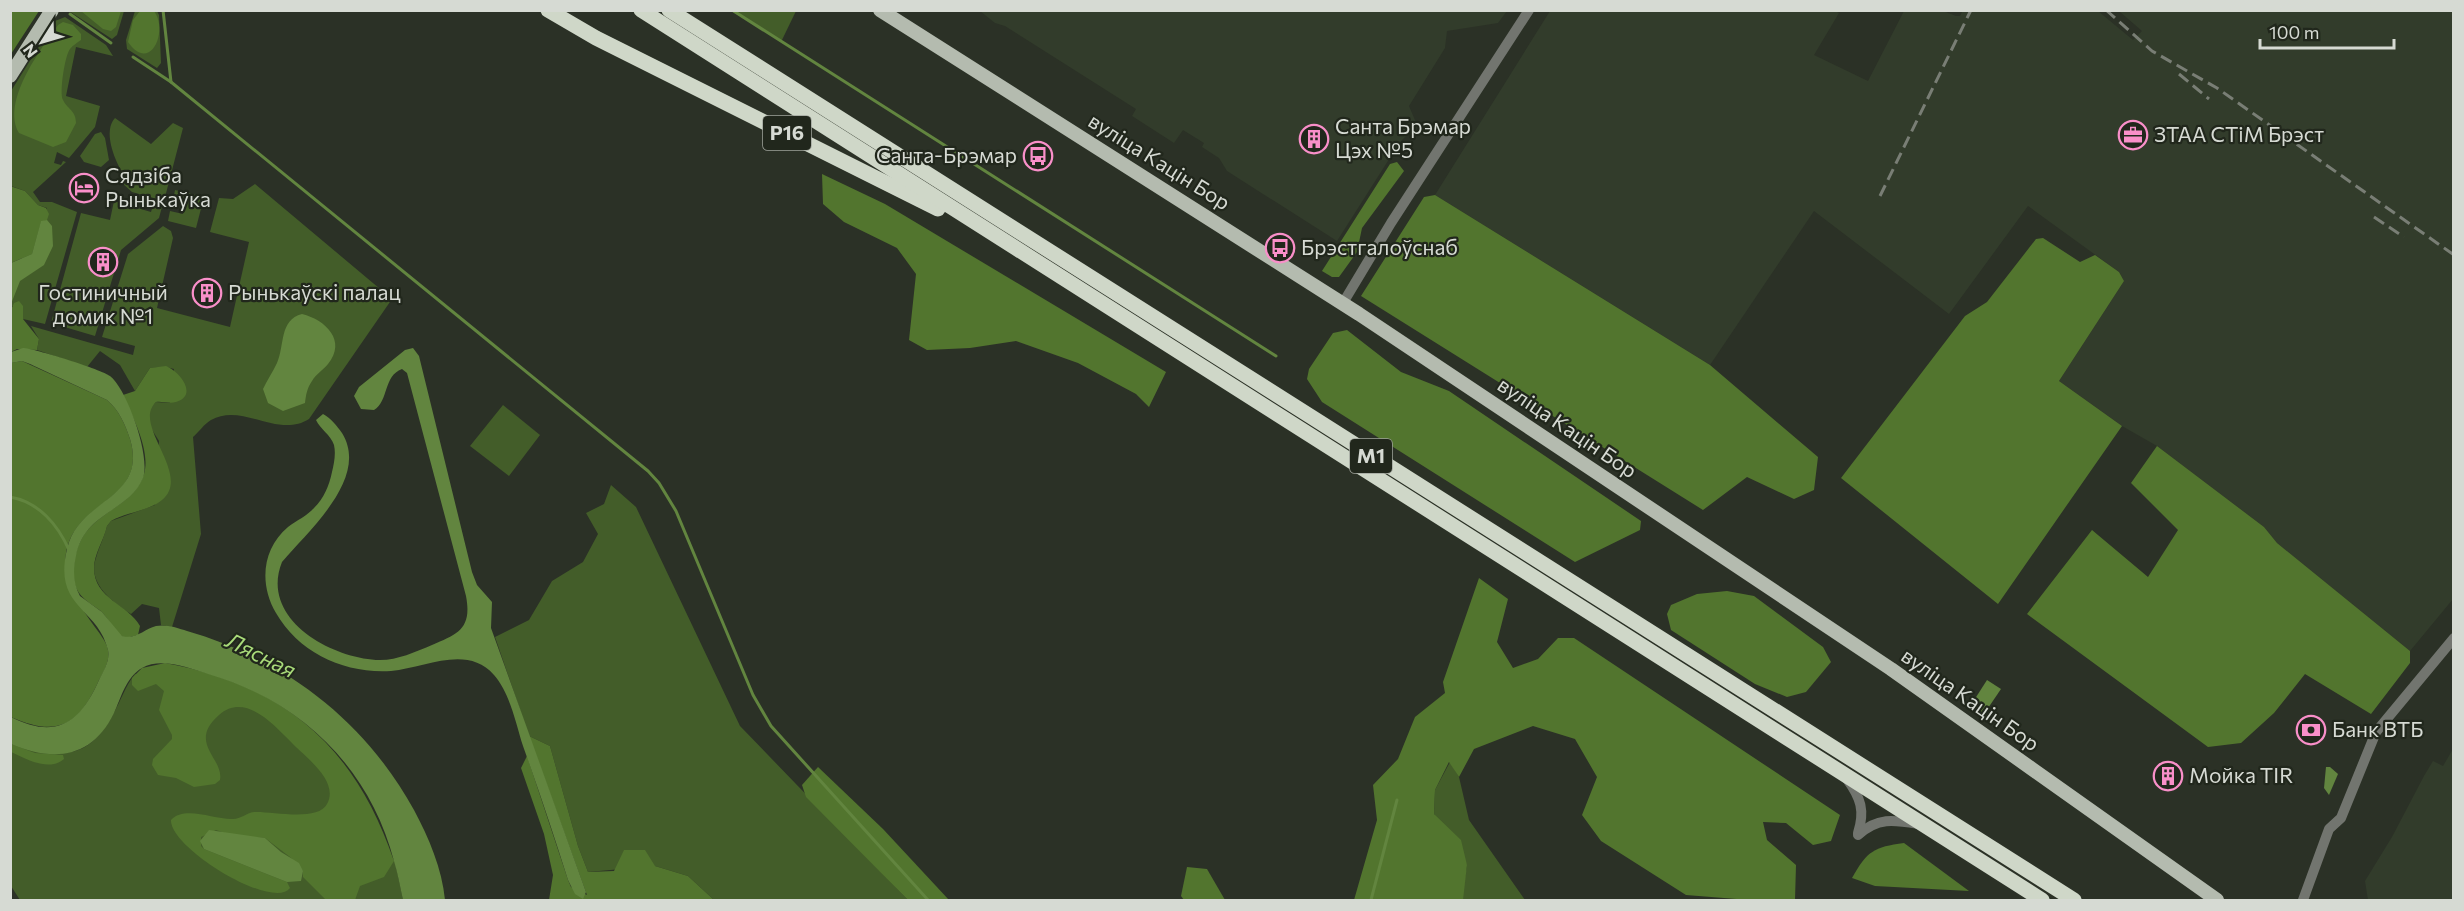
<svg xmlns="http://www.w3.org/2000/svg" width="2464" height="911" font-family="Commissioner,sans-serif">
	<rect width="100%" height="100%" fill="#2b3126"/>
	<!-- built -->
	<g fill="#323c2b">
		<polygon points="1963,10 2098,11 2133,40 2142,31 2119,11 2453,11 2453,599 2410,651 2277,543 2264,527 2157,446 2122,426 2059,381 2124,281 2119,272 2028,206 1949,314 1814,211 1710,365 1435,195 1550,11 1835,11 1839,13 1814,55 1868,81 1904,11 1943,11 1956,16 1960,16"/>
		<polygon points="980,11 1507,11 1498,23 1447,31 1445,48 1409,106 1417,125 1400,142 1337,241 1227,171 1219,158 1202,147 1204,143 1183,130 1174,143 1132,116 1136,109 1005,26 995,23"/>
		<polygon points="2453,749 2453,900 2368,900 2365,881 2392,837 2424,776 2433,761 2443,766"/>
	</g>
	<!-- green -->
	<g fill="#435d29">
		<polygon points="69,11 124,11 117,35 112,39"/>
		<polygon points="135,11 157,11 159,15 161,63 157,68 127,49 126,40"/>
		<polygon points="732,11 796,11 781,42"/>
		<polygon points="65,17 106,45 113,56 76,47 66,96 100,106 95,127 69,158 57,152 54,163 61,165 63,161 66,162 33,192 40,202 52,202 77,212 45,324 23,319 22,309 12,306 11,312 11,263 21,260 47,208 38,205 25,191 11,186 11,91 55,21"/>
		<path d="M115,118L151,144L173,123L183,128L164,201L132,192L122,183L129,179L131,174L126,170L122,172C114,158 103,131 115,118Z"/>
		<polygon points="101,132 105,138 109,160 101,167 84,162 80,156 95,134"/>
		<path d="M255,184L392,299L309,419C278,439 242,402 211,420C204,424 199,432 193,437L201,534L172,627L161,625L159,608L142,604L131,614C112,602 87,583 96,558C99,547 104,538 107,526L111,521L155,505L159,441L149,425L148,416L150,407L156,402L170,403L174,369L166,367L150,368L135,391L120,365L100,351L87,367L37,350L39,339L31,326L133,355L135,346L102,337L128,254L163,226L171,231L173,238L157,308L230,327L249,242L210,232L219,198L233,199Z"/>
		<polygon points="175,190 204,197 196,228 168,221 170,211 183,214 185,204 173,201"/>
		<polygon points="114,201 151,212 154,202 163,203 159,218 121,250 95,336 51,323 81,213 110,220"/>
		<polygon points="503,405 540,435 509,476 470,446"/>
		<polygon points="611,485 636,507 740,726 908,900 714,900 688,876 655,866 588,872 578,846 550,746 529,736 495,637 529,620 552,581 583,562 598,534 586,513 604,504"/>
		<path d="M135,674L260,692L395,861L403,900H20L11,886L10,744C58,754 85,766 113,714C121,701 125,686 135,674Z"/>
		<polygon points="1450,762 1459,777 1469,820 1525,900 1463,900 1462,895 1467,865 1434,814 1435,790"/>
	</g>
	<!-- forest -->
	<g fill="#52752e">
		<polygon points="11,10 39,11 11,54 10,11"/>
		<polygon points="81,11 121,11 116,27 111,31 103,29"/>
		<path d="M140,11H154C169,31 150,74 128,42L133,20Z"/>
		<path d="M63,22L73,25L81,34V40C77,43 73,45 70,49C65,55 59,93 63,100C67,109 76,110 76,123L66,142L53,147L19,133C1,102 40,50 58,25Z"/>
		<polygon points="1397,162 1404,171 1362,228 1357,252 1339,277 1332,277 1322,271 1390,164"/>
		<polygon points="822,174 885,204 1166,372 1149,407 1136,394 1078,363 1016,341 970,348 927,350 909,340 916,274 897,248 844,222 823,204"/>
		<polygon points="10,186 25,191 38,205 46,208 49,214 47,220 41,222 32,254 11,263"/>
		<polygon points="1435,195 1710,365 1818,457 1814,490 1794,499 1747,477 1703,510 1361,296 1424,197"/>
		<polygon points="2043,238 2080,262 2095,255 2119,272 2124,281 2059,381 2122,426 1998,604 1841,478 1965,316 1987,302 2036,239"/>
		<polygon points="19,301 23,306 23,319 39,339 37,350 17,349 11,352 10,312 14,303"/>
		<polygon points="1347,330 1401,372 1449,391 1641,521 1640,530 1575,562 1322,402 1307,379 1309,369 1333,333"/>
		<path d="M22,361L107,400C119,410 125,424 130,439C148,500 79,499 67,548C60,576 77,601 92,623C98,632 106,640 108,650C110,661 104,671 99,680C79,725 58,738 11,717L10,363Z"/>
		<path d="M166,366C179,371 199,395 176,402C169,404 162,401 156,402C131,425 193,475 162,500C149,511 127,512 111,521L107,526C104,540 94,554 94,568C94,599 128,604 140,626L138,635L126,638C112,633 110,617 98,609C79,596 72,590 74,565C79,510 131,514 144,474C151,450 132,416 123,395L135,391L150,368Z"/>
		<polygon points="2157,446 2264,527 2277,543 2410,651 2410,663 2371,714 2305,674 2274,713 2241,743 2208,747 2027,614 2092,530 2148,577 2178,530 2131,483"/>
		<polygon points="1479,578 1508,599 1497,642 1513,668 1538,659 1558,638 1574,638 1840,815 1831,841 1813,845 1786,823 1763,822 1767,840 1796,865 1795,900 1749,900 1686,895 1601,841 1582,815 1597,777 1575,739 1533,726 1474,749 1459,777 1449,762 1435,790 1434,814 1461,840 1467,865 1463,900 1354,900 1377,820 1373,785 1398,759 1415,717 1445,693 1443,682"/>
		<polygon points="1727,591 1754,596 1823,647 1831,662 1806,692 1787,697 1755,684 1671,630 1667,614 1671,605 1697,594"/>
		<path d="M165,663C284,685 355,746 394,861L384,877L360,886L355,900H326L303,877V871L290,857L265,838L231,835L216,830L201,837V846L204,849L287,882L290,888C273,911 170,848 171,820C185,805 215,820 233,819C241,819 246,813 254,812C271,811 318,822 327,804C340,781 304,756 291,742C273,724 245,692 219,715C187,743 224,758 220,780L215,784L194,787L176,778L158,775L152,765L153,759L172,739V735L159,710L164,691L156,684L138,691L132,685V678L142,668Z"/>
		<polygon points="529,736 550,746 578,846 588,872 614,871 624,850 645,850 655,866 688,876 714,900 549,900 553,875 544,834 521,768 527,756 568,880 571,887 587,895"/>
		<path d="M11,744L35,753L63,755L64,759C49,772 26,759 11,752Z"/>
		<polygon points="818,767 883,829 949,900 908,900 806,797 802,785"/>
		<path d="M1904,843L1969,891L1875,886L1852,878C1867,851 1874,847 1904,843Z"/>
		<polygon points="1187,867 1207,869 1225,900 1184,900 1181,896"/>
	</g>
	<!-- water -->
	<g fill="#62853f">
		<polygon points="47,220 52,226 53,246 44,265 20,281 11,304 11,263 32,254 41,221"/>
		<path d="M302,314C326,320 347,341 328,364C323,370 316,374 312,381C307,388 306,395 305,403L283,411L268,403L263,389C267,380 273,372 277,363C285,345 279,320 302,314Z"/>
		<path d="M23,348C33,348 103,370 110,376C127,389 151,457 143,478C129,512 84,512 76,556C73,570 73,583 80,596L102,612L122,636C136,640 144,629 156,626C166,624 178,628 187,631C285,659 365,721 414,810C429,838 442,869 445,900H403C400,887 398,874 394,861C369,766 300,701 208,674C189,668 161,657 142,668C126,677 121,698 114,713C92,759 53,762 11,744V717C56,740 80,723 99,680C104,670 110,661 108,650C97,606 53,609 67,549C78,498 148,500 130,439C125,424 119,410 107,400L30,364L22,361L11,363V352Z"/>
		<path d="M413,348L419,356L472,572L477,585L492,602L491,628L586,892L583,899L575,894L568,880C554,835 539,791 523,746C516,724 510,693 494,675C467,644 425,668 391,671C345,674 299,653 276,613C259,584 262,549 288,527C297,520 307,516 314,508C324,498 329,486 332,472C334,464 336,454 334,445C331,435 320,429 316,420L323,414C331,418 337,426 342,433C370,478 308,531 282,562C259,619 332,659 380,660C398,660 415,652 432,645C459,634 472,628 466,596L407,373L402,369C383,376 389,401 374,410L361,409L354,396L359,387L405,350Z"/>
		<polygon points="1987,680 2001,689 1984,714 1971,705"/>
		<polygon points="2326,767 2330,767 2338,774 2329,795 2324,788"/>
		<polygon points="209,830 265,838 281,852 299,863 303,871 301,881 287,882 204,849 200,841"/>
	</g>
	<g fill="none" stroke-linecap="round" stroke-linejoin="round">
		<!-- stream -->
		<g stroke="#62853f" stroke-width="3">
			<polyline points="163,10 171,82"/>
			<polyline points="732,10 1276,356"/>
			<polyline points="70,14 111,43"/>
			<polyline points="133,57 171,82 648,471 659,483 676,511 753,695 771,726 928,900"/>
			<path d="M10,497C39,502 58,525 69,550"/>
			<polyline points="1371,900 1397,800"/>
		</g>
		<!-- minor -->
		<g stroke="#72756f" stroke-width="10">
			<polyline points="1343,303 1391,223 1529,10"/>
			<path d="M1847,779C1861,798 1865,811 1858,833"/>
			<path d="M1858,835C1878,817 1894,820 1919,824"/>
			<polyline points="2303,900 2329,829 2341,818 2376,732 2454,638"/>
		</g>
		<!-- major -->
		<g stroke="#b4bbaf" stroke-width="14">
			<polyline points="880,10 1359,314 1891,669 2217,900"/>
			<polyline points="10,76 52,10"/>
		</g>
		<!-- highway -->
		<g stroke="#cfd7c8" stroke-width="15">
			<polyline points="548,10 596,38 938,209"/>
			<polyline points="641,10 2042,900"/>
			<polyline points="669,10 2074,900"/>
		</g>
		<!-- rail -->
		<g stroke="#797e75" stroke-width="3" stroke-dasharray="12 6" stroke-linecap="butt">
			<polyline points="2106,10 2152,51 2217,88 2454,255"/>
			<polyline points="2179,74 2209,99"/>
			<polyline points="1880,196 1971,10"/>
			<polyline points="2374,217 2404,237"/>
		</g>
	</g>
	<!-- icons -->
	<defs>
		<g id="office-ring" transform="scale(1.5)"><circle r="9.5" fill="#21271c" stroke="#f98fc9" stroke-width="1.5"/><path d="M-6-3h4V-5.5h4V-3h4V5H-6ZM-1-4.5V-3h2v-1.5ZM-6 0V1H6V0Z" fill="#f98fc9"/></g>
		<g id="building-ring" transform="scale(1.5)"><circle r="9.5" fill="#21271c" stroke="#f98fc9" stroke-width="1.5"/><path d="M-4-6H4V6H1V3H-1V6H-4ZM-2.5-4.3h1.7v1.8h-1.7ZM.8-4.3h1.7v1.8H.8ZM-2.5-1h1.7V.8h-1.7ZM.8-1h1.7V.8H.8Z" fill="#f98fc9"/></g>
		<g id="bus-ring" transform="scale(1.5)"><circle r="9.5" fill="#21271c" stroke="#f98fc9" stroke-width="1.5"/><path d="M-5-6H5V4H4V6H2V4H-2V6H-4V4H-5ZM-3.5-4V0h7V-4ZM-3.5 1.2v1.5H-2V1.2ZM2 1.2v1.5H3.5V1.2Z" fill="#f98fc9"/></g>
		<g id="hotel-ring" transform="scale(1.5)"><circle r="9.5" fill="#21271c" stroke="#f98fc9" stroke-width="1.5"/><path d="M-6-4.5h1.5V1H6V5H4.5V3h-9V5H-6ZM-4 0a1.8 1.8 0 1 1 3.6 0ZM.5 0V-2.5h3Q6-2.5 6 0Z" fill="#f98fc9"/></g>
		<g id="bank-ring" transform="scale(1.5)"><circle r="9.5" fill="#21271c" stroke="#f98fc9" stroke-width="1.5"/><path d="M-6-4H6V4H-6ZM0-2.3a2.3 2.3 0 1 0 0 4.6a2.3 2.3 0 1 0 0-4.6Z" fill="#f98fc9"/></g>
	</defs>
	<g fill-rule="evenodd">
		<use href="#office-ring" x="2133" y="135"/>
		<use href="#building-ring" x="1314" y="139"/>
		<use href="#bus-ring" x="1038" y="156"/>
		<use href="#hotel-ring" x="84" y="188"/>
		<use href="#bus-ring" x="1280" y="248"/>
		<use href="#building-ring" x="103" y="262"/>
		<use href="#building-ring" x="207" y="293"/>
		<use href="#bank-ring" x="2311" y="730"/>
		<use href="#building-ring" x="2168" y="776"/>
	</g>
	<g text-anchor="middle" stroke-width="4.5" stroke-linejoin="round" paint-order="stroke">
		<!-- shield labels -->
		<g fill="#21271c" stroke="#a0a49c" stroke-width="1.5">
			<rect x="763" y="116" width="48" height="34" rx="4.5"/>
			<rect x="1350" y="439" width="42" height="34" rx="4.5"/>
		</g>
		<g font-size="20" font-weight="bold" fill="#d6dad3">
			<text x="787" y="140">Р16</text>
			<text x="1371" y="463">М1</text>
		</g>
		<!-- poi labels -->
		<g font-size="21" fill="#d6dad3" stroke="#21271c" text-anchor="start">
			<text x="1335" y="134">Санта Брэмар<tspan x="1335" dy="24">Цэх №5</tspan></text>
			<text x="2154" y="142">ЗТАА СТіМ Брэст</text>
			<text x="1017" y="163" text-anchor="end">Санта-Брэмар</text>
			<text x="105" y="183">Сядзіба<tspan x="105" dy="24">Рынькаўка</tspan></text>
			<text x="1301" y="255">Брэстгалоўснаб</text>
			<text x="103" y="300" text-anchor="middle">Гостиничный<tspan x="103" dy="24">домик №1</tspan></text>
			<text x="228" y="300">Рынькаўскi палац</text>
			<text x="2332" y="737">Банк ВТБ</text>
			<text x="2189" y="783">Мойка TIR</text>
		</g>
		<!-- street labels -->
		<g font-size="21" fill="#d6dad3" stroke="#21271c">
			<text transform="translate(1159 162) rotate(32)" y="7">вуліца Кацін Бор</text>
			<text transform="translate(1567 428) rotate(34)" y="7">вуліца Кацін Бор</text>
			<text transform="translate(1970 700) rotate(35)" y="7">вуліца Кацін Бор</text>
		</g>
		<!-- water labels -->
		<g font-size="22" font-style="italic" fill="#a9db7a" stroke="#21271c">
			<text transform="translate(261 655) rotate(26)" y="8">Лясная</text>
		</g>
	</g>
	<!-- border -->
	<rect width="2464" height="911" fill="none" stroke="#d6dad3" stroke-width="24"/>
	<!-- north arrow -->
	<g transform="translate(42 42) rotate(233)" stroke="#21271c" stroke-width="4.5" paint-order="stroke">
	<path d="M0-4.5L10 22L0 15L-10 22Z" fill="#d6dad3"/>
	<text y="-9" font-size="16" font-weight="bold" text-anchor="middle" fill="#d6dad3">N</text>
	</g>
	<!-- scale -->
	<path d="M2260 39v9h134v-9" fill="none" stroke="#d6dad3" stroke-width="3"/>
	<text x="2269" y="39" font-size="18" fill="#d6dad3" stroke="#21271c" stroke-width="4.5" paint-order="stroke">100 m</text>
</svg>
